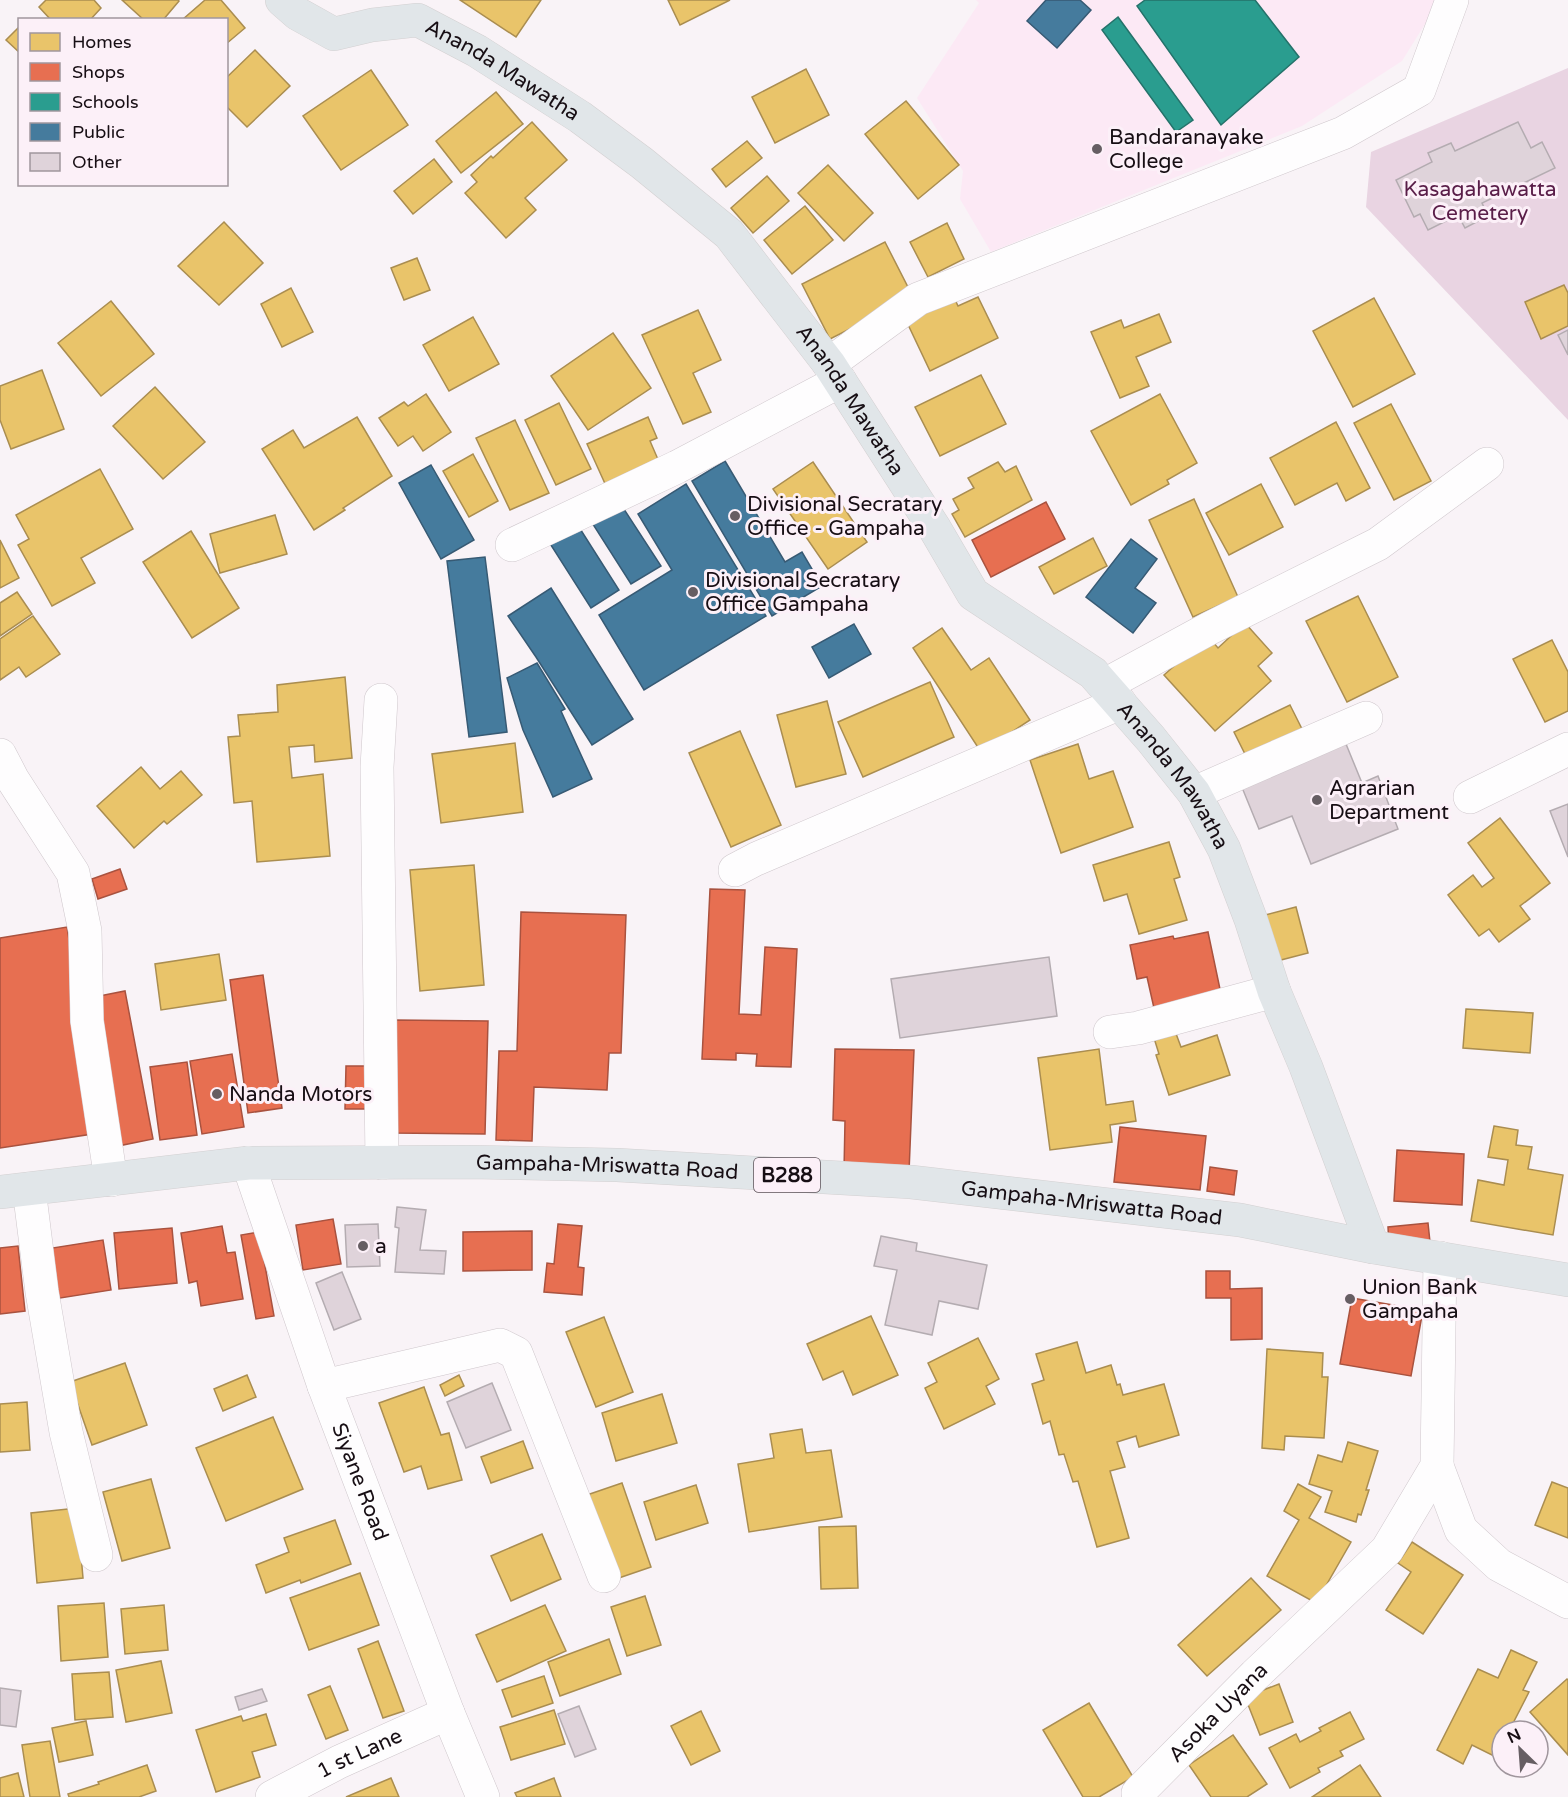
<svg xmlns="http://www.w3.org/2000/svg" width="1568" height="1797" font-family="'Varela Round',sans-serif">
	<rect width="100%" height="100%" fill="#f9f3f7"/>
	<!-- built -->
	<polygon fill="#fce9f5" points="976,0 1440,0 1402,61 1302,126 991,252 960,199 963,171 917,98 979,3"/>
	<!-- green -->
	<polygon fill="#e9d4e2" points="1568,68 1568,420 1366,207 1371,152"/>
	<!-- homes -->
	<g fill="#e9c46a" stroke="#aa8d50" stroke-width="1.5">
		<polygon points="46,0 94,0 101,8 90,20 51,20 39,7"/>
		<polygon points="122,0 178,0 179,1 163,20 144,20"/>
		<polygon points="205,0 221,0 245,28 226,44 226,20 182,20"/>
		<polygon points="460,0 541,0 516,37"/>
		<polygon points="668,0 730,0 680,25"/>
		<polygon points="20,26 20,53 6,40"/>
		<polygon points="255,50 290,86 247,127 226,106 226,78"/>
		<polygon points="806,69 829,115 775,143 752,97"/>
		<polygon points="371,70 408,125 341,170 303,116"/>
		<polygon points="496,92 523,124 461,173 436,141"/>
		<polygon points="906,101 959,165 918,199 865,134"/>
		<polygon points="532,122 567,160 525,198 536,210 506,238 465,193 477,182 471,175 491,156 493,158"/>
		<polygon points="747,141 762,158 726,187 712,169"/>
		<polygon points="434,159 452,182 413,214 394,191"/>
		<polygon points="828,165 873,213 844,241 798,193"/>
		<polygon points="767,176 789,201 753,233 731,208"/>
		<polygon points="805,206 833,240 792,274 764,240"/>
		<polygon points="224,222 263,263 219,305 178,266"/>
		<polygon points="947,223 964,259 928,277 910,242"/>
		<polygon points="885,242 913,297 830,339 802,284"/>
		<polygon points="417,258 430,290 404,300 391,268"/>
		<polygon points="1564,285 1568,293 1568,326 1541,339 1525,302"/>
		<polygon points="291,288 313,332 282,347 261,304"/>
		<polygon points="952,293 958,306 978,297 998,338 930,371 904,316"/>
		<polygon points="1374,298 1415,374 1353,407 1313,331"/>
		<polygon points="111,301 154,354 101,396 58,343"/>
		<polygon points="698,310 721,360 693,373 711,412 683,424 642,335"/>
		<polygon points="1159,314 1171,342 1136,357 1149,386 1120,398 1091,332 1121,320 1124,328"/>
		<polygon points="473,317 499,364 449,391 423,345"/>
		<polygon points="613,333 651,388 588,430 551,376"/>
		<polygon points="42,370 64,429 11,449 0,420 0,386"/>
		<polygon points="981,375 1006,424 940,456 915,407"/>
		<polygon points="155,387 205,442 163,479 113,426"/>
		<polygon points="426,394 451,432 423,451 413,436 398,446 379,418 404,402 408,406"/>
		<polygon points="1160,394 1197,463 1167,480 1169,484 1131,505 1091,431"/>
		<polygon points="559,403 591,469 556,485 525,420"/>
		<polygon points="1391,404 1431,481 1394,500 1354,423"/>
		<polygon points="357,417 392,476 343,508 345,510 314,530 262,449 293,430 304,448"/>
		<polygon points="648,417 657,438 650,441 660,464 607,488 587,444"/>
		<polygon points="515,420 549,493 510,510 476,438"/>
		<polygon points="1336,422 1370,488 1346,501 1337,483 1295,505 1270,458"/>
		<polygon points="473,454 498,501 469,517 443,471"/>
		<polygon points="813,462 867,542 828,569 773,489"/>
		<polygon points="998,462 1005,472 1016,466 1032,500 965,537 952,514 959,510 953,499 974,488 968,478"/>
		<polygon points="100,469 133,529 81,558 95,583 52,606 18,545 29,539 16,515"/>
		<polygon points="1261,484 1283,527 1229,555 1206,513"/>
		<polygon points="1194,499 1238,597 1193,617 1149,520"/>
		<polygon points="275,515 287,554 220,573 210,534"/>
		<polygon points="191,531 239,608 192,638 143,562"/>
		<polygon points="1093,538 1107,566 1054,594 1039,567"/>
		<polygon points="0,540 19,578 0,588"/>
		<polygon points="17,592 32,614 0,636 0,603"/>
		<polygon points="1358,596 1398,677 1347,702 1306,621"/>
		<polygon points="33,616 60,654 26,677 19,667 0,680 0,639"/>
		<polygon points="1245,623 1272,653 1258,666 1271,681 1215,731 1164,675 1208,636 1218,648"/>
		<polygon points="942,628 971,670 989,658 1030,720 981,752 913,648"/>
		<polygon points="1552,640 1568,672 1568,711 1545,722 1513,659"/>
		<polygon points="345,677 352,758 315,762 314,745 289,747 292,778 323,774 330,856 257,862 252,801 234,803 228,737 240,736 238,715 278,712 277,685"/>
		<polygon points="930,682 954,737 863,777 838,722"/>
		<polygon points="827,701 846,774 796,787 777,715"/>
		<polygon points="1290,705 1304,733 1248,760 1234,732"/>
		<polygon points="740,731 781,825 731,847 689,753"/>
		<polygon points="515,743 523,812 441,823 432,754"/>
		<polygon points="1078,744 1089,779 1113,771 1133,827 1061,853 1030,760"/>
		<polygon points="141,767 160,789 181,771 202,795 167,824 164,821 134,848 97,806"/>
		<polygon points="1500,818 1550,883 1520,906 1530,919 1499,942 1489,929 1479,936 1448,895 1473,875 1482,887 1494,878 1468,843"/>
		<polygon points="1169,842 1180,877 1174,879 1187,920 1139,934 1127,894 1104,901 1093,865"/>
		<polygon points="474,865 484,985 420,991 410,870"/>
		<polygon points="1296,907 1308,953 1277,961 1265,915"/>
		<polygon points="219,954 226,1000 161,1010 155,964"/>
		<polygon points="1466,1009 1533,1013 1530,1053 1463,1048"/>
		<polygon points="1175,1031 1181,1047 1217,1035 1230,1075 1169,1095 1156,1055 1159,1054 1154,1038"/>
		<polygon points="1099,1049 1106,1105 1133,1101 1136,1121 1110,1125 1112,1142 1050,1150 1038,1058"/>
		<polygon points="1494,1126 1518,1130 1516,1145 1532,1147 1528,1169 1563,1175 1553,1235 1471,1221 1478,1180 1504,1185 1508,1160 1488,1157"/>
		<polygon points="871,1316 898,1375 853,1395 843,1371 823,1380 807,1344"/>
		<polygon points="604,1317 633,1392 596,1407 566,1332"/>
		<polygon points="978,1338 999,1379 986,1386 995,1404 944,1429 925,1388 937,1382 928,1363"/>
		<polygon points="1077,1342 1086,1373 1111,1365 1117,1385 1120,1384 1123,1395 1164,1384 1179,1435 1139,1447 1136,1436 1117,1442 1125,1467 1110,1471 1129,1538 1097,1547 1078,1481 1073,1482 1064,1454 1059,1455 1050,1421 1043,1424 1032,1384 1044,1380 1036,1354"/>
		<polygon points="1267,1349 1323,1353 1322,1377 1328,1377 1324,1438 1285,1436 1284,1450 1262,1448"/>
		<polygon points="125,1363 147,1425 92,1445 70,1382"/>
		<polygon points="247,1375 256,1397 223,1411 214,1389"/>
		<polygon points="459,1375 464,1386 445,1396 440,1385"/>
		<polygon points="424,1387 441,1435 449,1433 462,1480 428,1489 421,1466 404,1472 379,1403"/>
		<polygon points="662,1394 677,1443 616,1461 602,1413"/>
		<polygon points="27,1402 30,1450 0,1452 0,1404"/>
		<polygon points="273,1417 303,1489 226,1521 196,1448"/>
		<polygon points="802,1429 806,1453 831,1450 842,1517 749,1532 738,1464 774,1458 770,1434"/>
		<polygon points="523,1441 533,1468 491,1483 481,1457"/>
		<polygon points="1348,1442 1378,1451 1366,1490 1369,1490 1361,1515 1358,1514 1356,1522 1325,1512 1332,1491 1309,1484 1318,1455 1342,1462"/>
		<polygon points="151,1479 170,1548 122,1561 103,1492"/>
		<polygon points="1552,1482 1568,1488 1568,1538 1535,1525"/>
		<polygon points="622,1483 651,1567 610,1581 581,1497"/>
		<polygon points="1298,1484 1321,1497 1309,1518 1351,1542 1316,1603 1267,1576 1299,1520 1284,1511"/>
		<polygon points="696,1485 708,1523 656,1540 644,1502"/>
		<polygon points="77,1508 83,1578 37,1583 31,1513"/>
		<polygon points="335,1520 351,1564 301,1583 300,1580 266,1593 256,1565 289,1552 284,1538"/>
		<polygon points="856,1526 858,1588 821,1589 819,1527"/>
		<polygon points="542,1534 561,1579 511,1601 491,1556"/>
		<polygon points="1412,1542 1463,1575 1423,1634 1386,1610 1411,1572 1398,1563"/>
		<polygon points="360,1573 379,1625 309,1650 290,1598"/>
		<polygon points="1251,1578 1281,1610 1207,1676 1178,1645"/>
		<polygon points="645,1596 661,1645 627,1656 611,1607"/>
		<polygon points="104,1603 108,1657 61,1661 58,1606"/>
		<polygon points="164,1605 168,1650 125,1654 121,1609"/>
		<polygon points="545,1605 566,1651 497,1682 476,1635"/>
		<polygon points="609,1639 621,1674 560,1696 548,1662"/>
		<polygon points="378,1641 404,1711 383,1718 358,1649"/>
		<polygon points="1511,1650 1537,1662 1523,1690 1529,1692 1509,1731 1502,1731 1502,1746 1496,1757 1472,1745 1463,1764 1437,1750 1478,1669 1498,1678"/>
		<polygon points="161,1661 172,1713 126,1722 116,1670"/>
		<polygon points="109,1672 113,1717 75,1720 72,1674"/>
		<polygon points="544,1676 553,1703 512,1717 502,1690"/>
		<polygon points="1567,1679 1568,1680 1568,1755 1530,1712"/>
		<polygon points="1279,1684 1293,1722 1260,1735 1245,1697"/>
		<polygon points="330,1686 348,1730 326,1739 308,1695"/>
		<polygon points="1089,1703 1133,1777 1099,1797 1083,1797 1043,1730"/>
		<polygon points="554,1710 565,1744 511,1760 500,1727"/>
		<polygon points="701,1711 720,1751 691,1765 671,1726"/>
		<polygon points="1350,1712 1364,1739 1340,1751 1343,1756 1318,1768 1320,1772 1290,1788 1269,1748 1296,1734 1300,1742 1321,1731 1319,1728"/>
		<polygon points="266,1714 276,1745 252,1752 260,1777 216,1792 196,1730 241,1716 243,1721"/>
		<polygon points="86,1721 93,1755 59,1762 52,1728"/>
		<polygon points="1233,1735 1267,1784 1247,1797 1211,1797 1189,1765"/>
		<polygon points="50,1741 60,1797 30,1797 22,1745"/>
		<polygon points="147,1765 156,1791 139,1797 69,1797 68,1794 99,1784 98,1782"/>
		<polygon points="1360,1765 1381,1797 1312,1797"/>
		<polygon points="18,1773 24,1797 0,1797 0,1778"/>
		<polygon points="391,1778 399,1797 346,1797"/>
		<polygon points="554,1778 561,1797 517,1797 515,1793"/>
	</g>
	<!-- shops -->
	<g fill="#e76f51" stroke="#a9523f" stroke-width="1.5">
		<polygon points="1046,502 1065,539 991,577 972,540"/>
		<polygon points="120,869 127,889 98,899 92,879"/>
		<polygon points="710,889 745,890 739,1014 761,1015 765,947 797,949 791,1067 756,1066 757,1054 736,1053 736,1060 702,1059"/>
		<polygon points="521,912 626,915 621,1053 609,1053 607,1090 534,1087 532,1141 496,1140 499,1051 517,1051"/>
		<polygon points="67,927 99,1133 0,1148 0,938"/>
		<polygon points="1208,932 1221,994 1154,1008 1147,977 1137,979 1130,945 1173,936 1174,939"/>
		<polygon points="263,975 282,1108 248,1113 230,980"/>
		<polygon points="125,991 153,1139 118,1146 89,998"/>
		<polygon points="395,1020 488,1021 485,1134 393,1133"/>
		<polygon points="835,1049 914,1050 909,1172 844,1170 845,1121 833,1120"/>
		<polygon points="232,1054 244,1127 202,1134 190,1061"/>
		<polygon points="187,1062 197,1135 160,1140 150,1067"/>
		<polygon points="346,1066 374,1066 373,1109 345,1109"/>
		<polygon points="1120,1127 1206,1136 1200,1190 1114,1182"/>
		<polygon points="1397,1150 1464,1154 1462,1205 1394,1201"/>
		<polygon points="1210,1167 1237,1171 1234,1195 1207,1191"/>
		<polygon points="333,1219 341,1264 303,1270 296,1225"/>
		<polygon points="1428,1223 1430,1242 1389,1246 1388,1227"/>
		<polygon points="558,1224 582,1226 578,1267 584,1268 582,1295 544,1292 547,1263 554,1264"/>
		<polygon points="222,1226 227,1253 235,1252 243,1299 201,1306 197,1281 189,1283 181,1233"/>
		<polygon points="172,1228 177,1283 119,1289 114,1233"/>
		<polygon points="532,1231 532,1270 463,1271 463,1232"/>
		<polygon points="259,1232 274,1316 256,1319 241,1235"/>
		<polygon points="103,1240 111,1290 54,1299 46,1249"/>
		<polygon points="18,1246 25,1311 0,1314 0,1248"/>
		<polygon points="1206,1271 1230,1271 1230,1289 1262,1288 1262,1339 1231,1340 1231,1298 1206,1298"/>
		<polygon points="1352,1298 1423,1310 1411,1376 1340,1364"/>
	</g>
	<!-- schools -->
	<g fill="#2a9d8f" stroke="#24726a" stroke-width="1.5">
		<polygon points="1145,0 1255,0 1299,57 1221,125 1137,6"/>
		<polygon points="1118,17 1193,120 1176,132 1102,30"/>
	</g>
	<!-- public -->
	<g fill="#457b9d" stroke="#375a74" stroke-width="1.5">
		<polygon points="1046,0 1080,0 1091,10 1057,48 1027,21"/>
		<polygon points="725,461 785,562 802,552 822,586 772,616 692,481"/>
		<polygon points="431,465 474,540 441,559 399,483"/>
		<polygon points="686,484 766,616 644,690 599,615 672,570 638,514"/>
		<polygon points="618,500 661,566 631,584 589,518"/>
		<polygon points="577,524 619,590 591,608 549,542"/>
		<polygon points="1131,539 1157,559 1135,588 1156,603 1133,633 1086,597"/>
		<polygon points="485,557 507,732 469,737 447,561"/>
		<polygon points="551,588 633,719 592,745 536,657 508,616"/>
		<polygon points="854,624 871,654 829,678 812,647"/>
		<polygon points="537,663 565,709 561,711 592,779 553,797 523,730 507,678"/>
	</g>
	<!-- building -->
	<g fill="#dfd3da" stroke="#b4acb1" stroke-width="1.5">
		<polygon points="1518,122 1531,148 1542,142 1555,168 1482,203 1488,216 1465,228 1458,215 1428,230 1420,214 1414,217 1396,180 1432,162 1428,153 1451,143 1455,151"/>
		<polygon points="1568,330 1568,355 1558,335"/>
		<polygon points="1346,744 1362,783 1378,776 1398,829 1311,864 1292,816 1259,829 1241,785"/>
		<polygon points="1568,804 1568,857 1550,811"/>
		<polygon points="1049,957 1057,1016 900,1038 891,979"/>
		<polygon points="397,1207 426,1210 420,1250 446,1251 444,1274 395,1272 399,1228 395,1227"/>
		<polygon points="378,1224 380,1266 347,1267 345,1225"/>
		<polygon points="881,1236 917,1243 916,1251 987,1265 978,1309 939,1301 932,1335 885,1325 897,1270 874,1266"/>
		<polygon points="342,1272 361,1319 334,1330 316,1283"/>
		<polygon points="492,1383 511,1430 466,1448 447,1402"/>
		<polygon points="0,1688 21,1691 16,1727 0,1725"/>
		<polygon points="262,1689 267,1701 239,1710 235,1697"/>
		<polygon points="579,1706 596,1749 575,1757 558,1714"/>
	</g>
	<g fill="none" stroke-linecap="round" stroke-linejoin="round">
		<!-- minor casing -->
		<g stroke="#cfc7cc" stroke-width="34">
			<g id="minor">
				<polyline points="829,364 918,299 1343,133 1419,90 1452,0"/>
				<polyline points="512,545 677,467 840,381"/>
				<polyline points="1105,685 1210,628 1378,544 1487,464"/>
				<polyline points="381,700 377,767 382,1163"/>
				<polyline points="0,755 13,780 73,873 85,931 87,1021 111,1180"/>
				<polyline points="1194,793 1366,718"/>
				<polyline points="1470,797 1568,749"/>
				<polyline points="735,870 756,859 1120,703"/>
				<polyline points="1110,1032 1138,1028 1274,991"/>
				<path id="s1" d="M248,1163L324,1386L448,1713L483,1797"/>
				<polyline points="29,1189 42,1292 66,1432 96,1555"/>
				<polyline points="324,1386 500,1345 516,1353 604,1576"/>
				<polyline points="1437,1466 1461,1530 1499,1565 1568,1602"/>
				<path id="s2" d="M272,1797L339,1762L448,1713"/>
				<path id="s3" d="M1140,1797L1138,1793L1255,1675L1387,1550L1437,1466L1440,1258"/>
			</g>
		</g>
		<!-- major casing -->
		<g stroke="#d3d0d1" stroke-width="34">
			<g id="major">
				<path id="s4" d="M282,0L298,14L334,34L372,25L418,20L477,51L580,117L642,163L729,234L829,364L935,529L973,594L1093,673L1151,739L1194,793L1224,849L1251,920L1274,991L1306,1067L1373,1247"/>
				<path id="s5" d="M0,1192L248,1163L468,1162L617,1165L911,1182L1240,1220L1373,1247L1568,1280"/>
			</g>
		</g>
		<!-- minor -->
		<use href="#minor" stroke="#fefdfe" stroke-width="33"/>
		<!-- major -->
		<use href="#major" stroke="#e1e6e9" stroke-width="33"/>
	</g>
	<!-- markers -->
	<g fill="#665e63" stroke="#fcf0f8" stroke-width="2">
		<circle cx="1097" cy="149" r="6"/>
		<circle cx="735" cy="516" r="6"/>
		<circle cx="693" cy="592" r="6"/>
		<circle cx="1317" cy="800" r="6"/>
		<circle cx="217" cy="1094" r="6"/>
		<circle cx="363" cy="1246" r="6"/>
		<circle cx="1350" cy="1299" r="6"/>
	</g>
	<g text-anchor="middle" stroke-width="6" stroke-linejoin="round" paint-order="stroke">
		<!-- shield labels -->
		<rect fill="#fcf0f8" stroke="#5c5258" stroke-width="1.5" x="754" y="1158" width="66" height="34" rx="4.5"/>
		<g font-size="20" font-weight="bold" fill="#170e14">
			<text x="787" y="1182">B288</text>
		</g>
		<!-- street labels -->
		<g font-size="21" fill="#170e14" stroke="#fcf0f8">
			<text dy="7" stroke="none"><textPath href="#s4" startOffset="246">Ananda Mawatha</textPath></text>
			<text dy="7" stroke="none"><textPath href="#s4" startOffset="732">Ananda Mawatha</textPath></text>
			<text dy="7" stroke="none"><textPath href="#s4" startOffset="1236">Ananda Mawatha</textPath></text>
			<text dy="7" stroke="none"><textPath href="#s5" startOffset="609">Gampaha-Mriswatta Road</textPath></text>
			<text dy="7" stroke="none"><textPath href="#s5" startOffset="1095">Gampaha-Mriswatta Road</textPath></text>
			<text dy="7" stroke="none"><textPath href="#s1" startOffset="338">Siyane Road</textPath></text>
			<text dy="7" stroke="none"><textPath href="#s3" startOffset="118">Asoka Uyana</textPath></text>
			<text dy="7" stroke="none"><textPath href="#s2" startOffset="98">1 st Lane</textPath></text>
		</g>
		<!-- poi labels -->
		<g font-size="21" fill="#170e14" stroke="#fcf0f8" text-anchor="start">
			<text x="1109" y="144">Bandaranayake<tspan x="1109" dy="24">College</tspan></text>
			<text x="747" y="511">Divisional Secratary<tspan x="747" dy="24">Office - Gampaha</tspan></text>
			<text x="705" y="587">Divisional Secratary<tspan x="705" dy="24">Office Gampaha</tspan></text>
			<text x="1329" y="795">Agrarian<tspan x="1329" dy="24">Department</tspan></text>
			<text x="229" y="1101">Nanda Motors</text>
			<text x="375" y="1253">a</text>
			<text x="1362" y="1294">Union Bank<tspan x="1362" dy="24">Gampaha</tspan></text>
		</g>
		<!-- park labels -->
		<g font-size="21" fill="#591d48" stroke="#fcf0f8">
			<text x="1480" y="196">Kasagahawatta<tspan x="1480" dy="24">Cemetery</tspan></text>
		</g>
	</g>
	<!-- legend -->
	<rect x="18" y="18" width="210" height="168" fill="#fcf0f8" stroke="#a0969d" stroke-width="1.5"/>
	<rect x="30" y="33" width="30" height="18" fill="#e9c46a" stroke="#a0969d" stroke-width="1.5"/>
	<text x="72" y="48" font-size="18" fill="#170e14">Homes</text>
	<rect x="30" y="63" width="30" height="18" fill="#e76f51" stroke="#a0969d" stroke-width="1.5"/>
	<text x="72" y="78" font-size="18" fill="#170e14">Shops</text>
	<rect x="30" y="93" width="30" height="18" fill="#2a9d8f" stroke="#a0969d" stroke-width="1.5"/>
	<text x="72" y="108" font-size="18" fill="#170e14">Schools</text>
	<rect x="30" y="123" width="30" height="18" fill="#457b9d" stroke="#a0969d" stroke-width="1.5"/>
	<text x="72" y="138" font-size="18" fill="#170e14">Public</text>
	<rect x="30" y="153" width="30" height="18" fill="#dfd3da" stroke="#a0969d" stroke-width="1.5"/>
	<text x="72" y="168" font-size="18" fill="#170e14">Other</text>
	<!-- north arrow -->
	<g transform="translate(1520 1749) rotate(335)"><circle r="28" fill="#fcf0f8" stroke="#a0969d" stroke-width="1.5"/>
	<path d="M0-4.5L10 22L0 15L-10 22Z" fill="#665e63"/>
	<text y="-9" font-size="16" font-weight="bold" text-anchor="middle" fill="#170e14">N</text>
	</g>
</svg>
